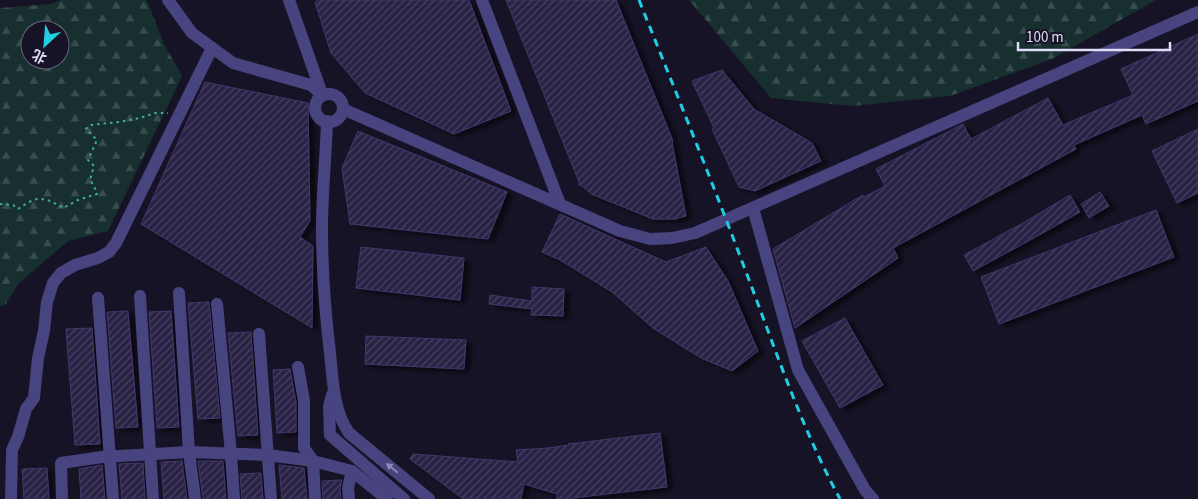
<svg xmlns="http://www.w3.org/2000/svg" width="1198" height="499" font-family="'Source Sans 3','Noto Sans SC',sans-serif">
	<defs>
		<pattern id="forest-firs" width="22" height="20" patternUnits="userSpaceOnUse" patternTransform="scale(1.25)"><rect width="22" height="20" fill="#172f2f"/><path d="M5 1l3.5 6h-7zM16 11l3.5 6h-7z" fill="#384d4e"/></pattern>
		<pattern id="building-hatch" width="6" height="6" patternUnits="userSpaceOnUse" patternTransform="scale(1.25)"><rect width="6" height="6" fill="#292245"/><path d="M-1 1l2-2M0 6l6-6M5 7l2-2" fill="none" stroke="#484261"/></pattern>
		<filter id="shadow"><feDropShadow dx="5.5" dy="3" stdDeviation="2.5" flood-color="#0009"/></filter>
	</defs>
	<rect width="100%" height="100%" fill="#171326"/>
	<!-- forest -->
	<g fill="url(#forest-firs)" fill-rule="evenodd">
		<path d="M61,0H146L148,3L164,44L182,76L108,231L68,241L18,284L6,304L0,307V8L50,4ZM30,30H60V60H30Z"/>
		<polygon points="689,0 1156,0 1052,59 950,96 852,106 771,98"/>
	</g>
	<!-- building -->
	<g fill="url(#building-hatch)" stroke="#42376d" filter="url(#shadow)">
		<polygon points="319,0 469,0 511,111 454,134 365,93 331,53 315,2"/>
		<polygon points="506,0 616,0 673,141 672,142 686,216 675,219 653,219 591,194 581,185 579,185 579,182"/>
		<polygon points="1198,34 1198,101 1146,124 1142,115 1074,145 1076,149 893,248 898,258 795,328 773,249 863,195 864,197 885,186 876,169 963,124 971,139 1048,98 1063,125 1133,95 1121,69"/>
		<polygon points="722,70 754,109 812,143 821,161 755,191 739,187 712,129 714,128 692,81"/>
		<polygon points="205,82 308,103 310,221 300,237 313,246 312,328 141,224"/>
		<polygon points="1198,129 1198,193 1177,203 1152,151"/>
		<polygon points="358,131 507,192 488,239 350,224 342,168"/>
		<polygon points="1100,192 1109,206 1089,218 1081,204"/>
		<polygon points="1070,195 1080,212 1032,239 973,271 964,255 1023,223"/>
		<polygon points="1156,210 1174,257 999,324 981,277"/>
		<polygon points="560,214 666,262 706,247 728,281 758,351 732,371 701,358 654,329 612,292 560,260 542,252"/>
		<polygon points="361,247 464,258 460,300 356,288"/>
		<polygon points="532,287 564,289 563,316 531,315 532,309 489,304 490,295 532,301"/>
		<polygon points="209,302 220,418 198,419 188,303"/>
		<polygon points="128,311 138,427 116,428 107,312"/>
		<polygon points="171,311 179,427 157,428 149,312"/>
		<polygon points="845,318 883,385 840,408 802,341"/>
		<polygon points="92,328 100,444 75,445 66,329"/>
		<polygon points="251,332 258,435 238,436 228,333"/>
		<polygon points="366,336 466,340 464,369 365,364"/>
		<polygon points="290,369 296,402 296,432 277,433 273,370"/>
		<polygon points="660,433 667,487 573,498 573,499 557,499 557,494 524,484 521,499 463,499 410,459 413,454 518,462 516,450 548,448 569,445 568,444"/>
		<polygon points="182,461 187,499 164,499 161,462"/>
		<polygon points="198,461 223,461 226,499 203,499"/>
		<polygon points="143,463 145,499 122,499 119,464"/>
		<polygon points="102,465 105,499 81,499 79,469"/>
		<polygon points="279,465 304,468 307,499 282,499"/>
		<polygon points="47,468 49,499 24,499 22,469"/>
		<polygon points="261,473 263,499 242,499 240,474"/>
		<polygon points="342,480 340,488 341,499 323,499 322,481"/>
	</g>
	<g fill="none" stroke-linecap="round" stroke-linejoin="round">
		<!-- path -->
		<path stroke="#40aba6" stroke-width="2" stroke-dasharray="2.5 4" stroke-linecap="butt" d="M0,204L13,205L18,209C23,206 28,202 34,200C43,196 55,203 63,208L78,200L97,194L94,186L90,180L94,166L88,160L97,140L86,129L90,125L119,122L140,118L155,113H168"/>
		<!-- minor -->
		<g stroke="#47447f" stroke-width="12">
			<polyline points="168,0 192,33 233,63 311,85 322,95"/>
			<polyline points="289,0 322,94"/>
			<polyline points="482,0 560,204"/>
			<circle cx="329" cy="108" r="14"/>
			<polyline points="343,109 620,231 650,239 672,238 695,233 1198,12"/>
			<path d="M327,121C326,156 322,193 322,228C322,269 325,311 330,353C333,380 333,410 349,433L429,499"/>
			<polyline points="753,208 798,370 865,490 873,499"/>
			<polyline points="179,293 189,452 195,499"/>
			<polyline points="140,296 153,499"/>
			<polyline points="98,298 113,499"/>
			<polyline points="217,304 231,454 234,499"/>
			<polyline points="259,334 271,499"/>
			<polyline points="298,367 304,401 304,448 313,461 315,499"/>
			<polyline points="332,395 329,407 330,435 404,499"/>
			<polyline points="11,499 12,450 18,437 26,409 34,398 38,358 44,331 47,302 53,283 61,273 75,265 98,258 109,252 116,243 212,48"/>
			<polyline points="62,499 61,463 102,457 189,452 268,455 313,461 352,471 387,499"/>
			<polyline points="349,499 348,488 352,471"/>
		</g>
		<!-- rail -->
		<path stroke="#22cce1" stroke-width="3" stroke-dasharray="8 6" stroke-linecap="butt" d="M639,0C675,90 712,181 746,272C775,348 801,427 840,499"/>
	</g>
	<!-- one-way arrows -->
	<defs><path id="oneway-solid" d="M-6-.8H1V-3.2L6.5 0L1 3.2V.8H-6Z" transform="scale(1.25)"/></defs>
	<use fill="#8c89b6" href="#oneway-solid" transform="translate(392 468) rotate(-141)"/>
	<!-- north arrow -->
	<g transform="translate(45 45) rotate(206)"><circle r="24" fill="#171326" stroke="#67647b"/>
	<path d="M0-4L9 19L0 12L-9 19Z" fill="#22cce1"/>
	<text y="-8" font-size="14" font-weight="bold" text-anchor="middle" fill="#e0ddfa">北</text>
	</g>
	<!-- scale -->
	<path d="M1018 42v8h152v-8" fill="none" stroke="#e0ddfa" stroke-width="2.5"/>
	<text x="1026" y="42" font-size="15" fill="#e0ddfa" stroke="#171326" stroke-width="4" paint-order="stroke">100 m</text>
</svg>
